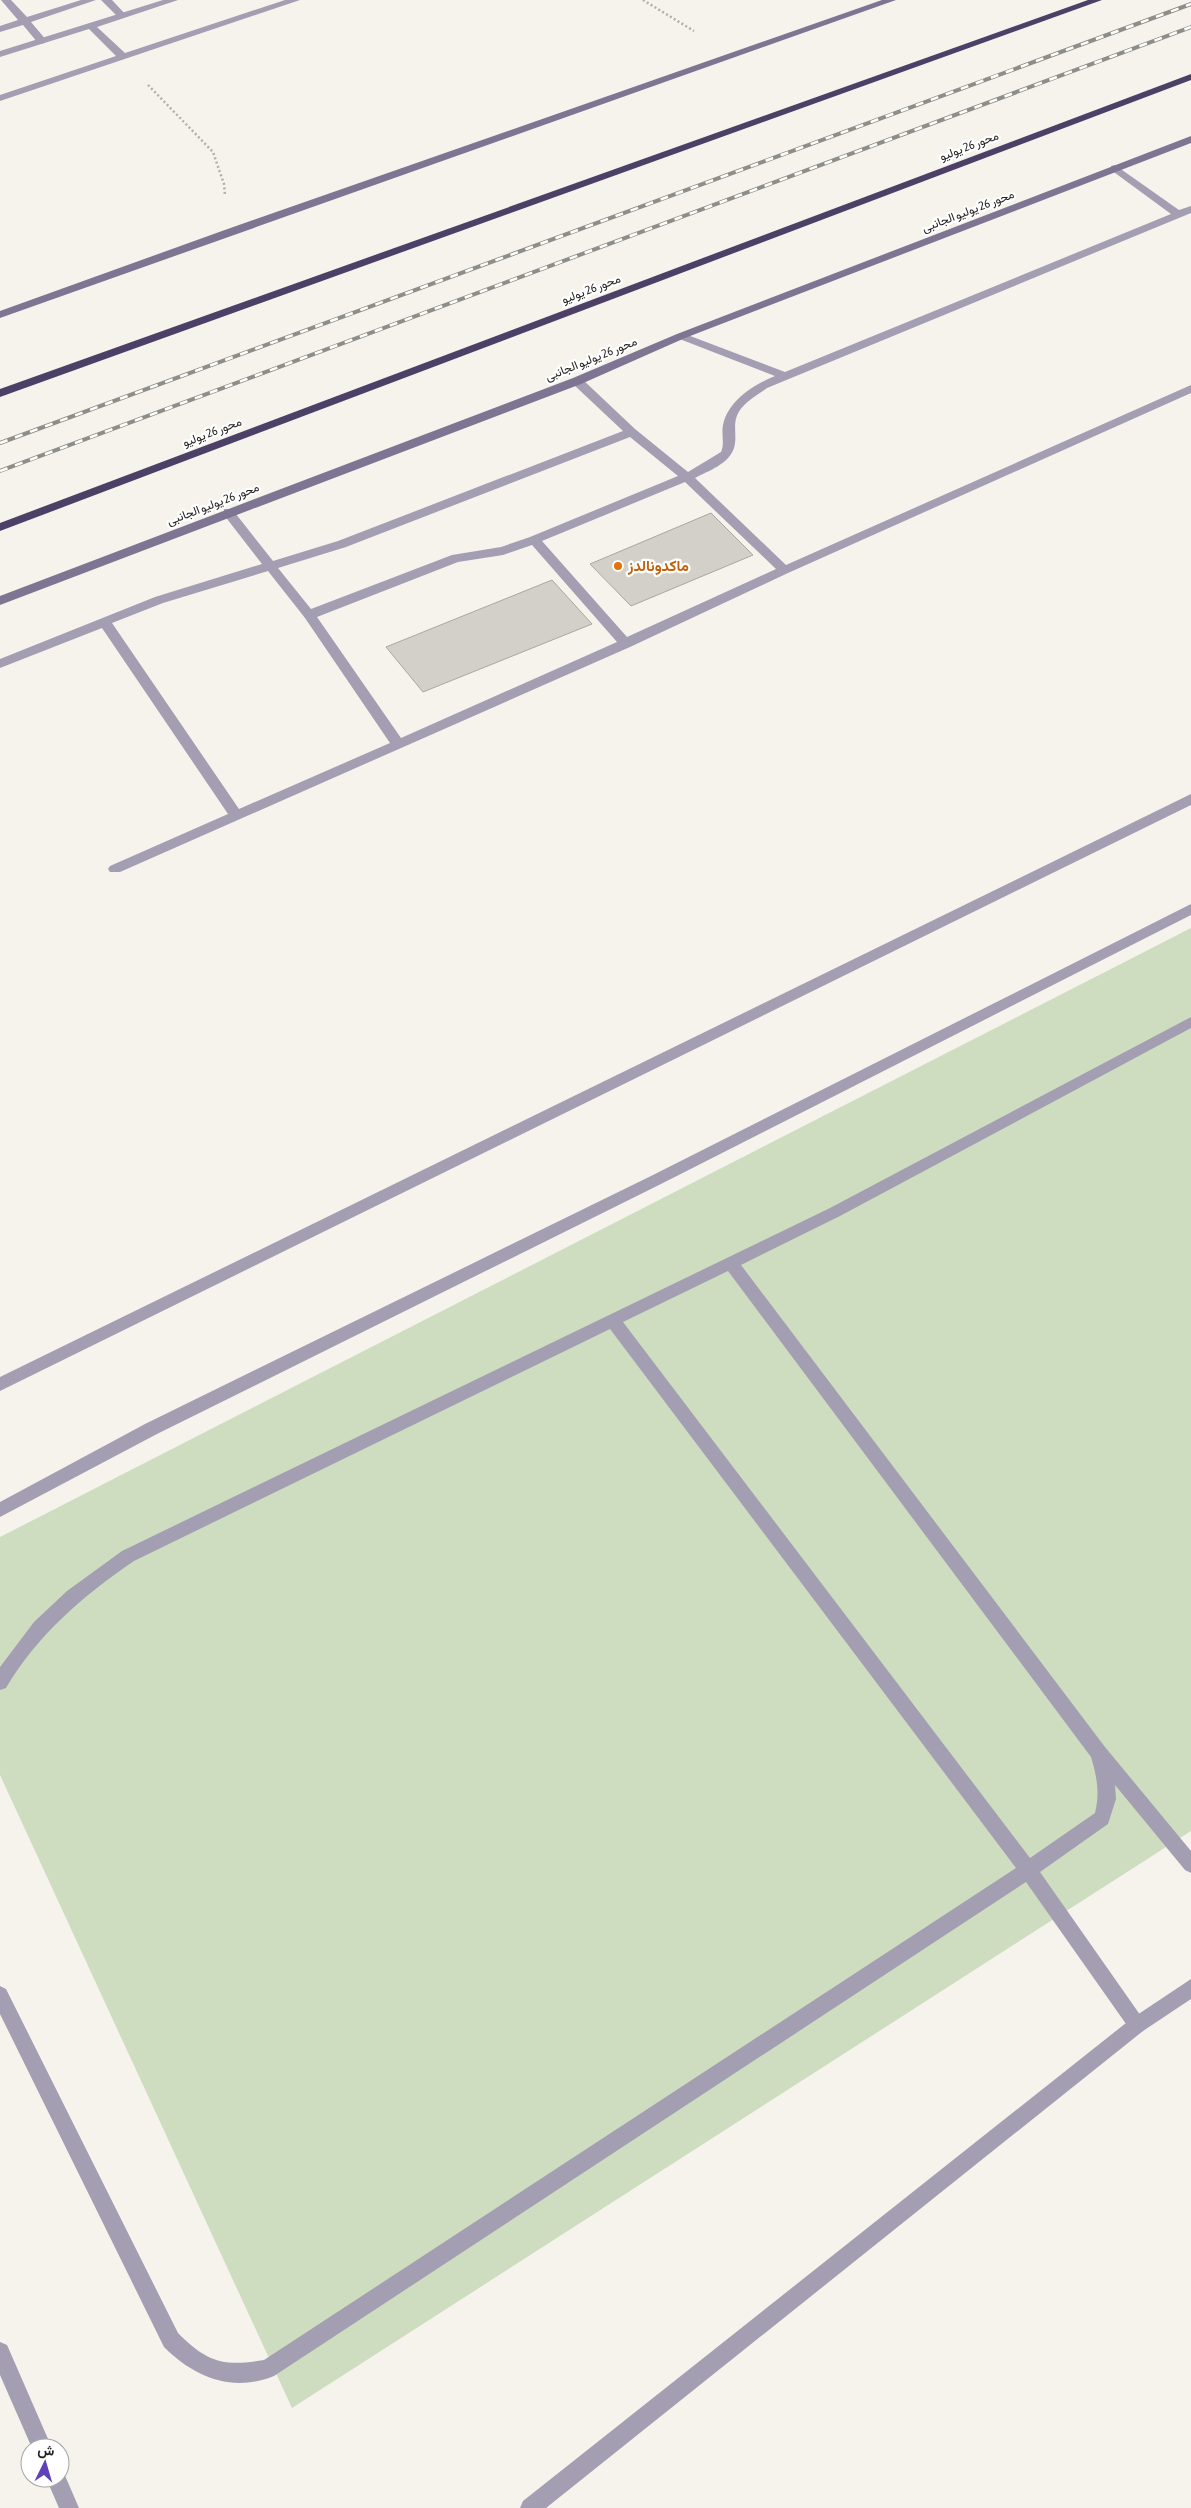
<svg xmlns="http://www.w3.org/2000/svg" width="1191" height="2508" font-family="'Asap Condensed',Vazirmatn,sans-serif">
	<rect width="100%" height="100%" fill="#f5f3ec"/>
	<!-- green -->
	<polygon fill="#ceddc0" points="1191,928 1191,1831 292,2408 0,1775 0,1537"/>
	<!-- building -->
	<g fill="#d2d0c9" stroke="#a9a7a0">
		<polygon points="711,513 753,555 631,606 590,564"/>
		<polygon points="552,580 592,624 423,692 386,647"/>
	</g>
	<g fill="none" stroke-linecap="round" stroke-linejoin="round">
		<!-- path -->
		<g stroke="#b0afa9" stroke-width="2.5" stroke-dasharray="2 2.5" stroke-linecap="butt">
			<polyline points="643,0 694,31"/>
			<polyline points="148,85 213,152 224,184 225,195"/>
		</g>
		<!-- lane -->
		<g fill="#a49eb3" fill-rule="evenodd">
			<polygon points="1,0 11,0 27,17 81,0 96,0 31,22 47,41 42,44 38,43 23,25 0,32 0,26 18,20"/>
			<polygon points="101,0 112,0 127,16 119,18"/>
			<path d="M1115,165L1179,210L1191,206V213L767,388C759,394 746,401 740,410C731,423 738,435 734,448C729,464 708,471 695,478L786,565L1191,385V393L788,573L630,647L120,872H110L108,869L110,866L228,814L102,628L0,668V659L155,597L262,564L224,515V509H232L273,561L338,541L623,431L573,384V378H581L635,429L688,472L721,452C725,443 721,434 723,425C728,401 753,385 775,376L677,338V334H685L785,372L1171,214L1111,170V166ZM630,437L678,476L530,537L501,547L452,555L311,609L278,568L346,547ZM685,482L776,569L627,637L542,541ZM532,545L617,642L401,738L317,617L458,562L503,555ZM268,571L305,618L390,743L239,809L112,623L163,603Z"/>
			<path d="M1191,1017V1028L840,1216L741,1265L1105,1747L1191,1851V1873L1185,1870L1115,1785L1116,1799L1108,1824L1040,1872L1143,2019L1146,2025L1143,2031L1137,2034L1131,2031L1026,1882L274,2376C232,2393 194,2377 164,2347L0,2014V1986L6,1989L178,2333C207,2362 223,2367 264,2360L1016,1868L610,1329L134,1561C83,1596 38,1634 6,1688L0,1690V1667L34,1622L67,1591L122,1551L830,1208ZM728,1271L1091,1757C1097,1777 1100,1793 1095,1813L1030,1858L623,1322Z"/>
		</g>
		<!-- street -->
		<g fill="#a49eb3" fill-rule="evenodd">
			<polygon points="163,0 178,0 97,27 125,53 285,0 300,0 0,101 0,95 116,56 89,29 0,57 0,51"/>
			<polygon points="1191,794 1191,805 0,1391 0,1377"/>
			<polygon points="1191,904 1191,915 661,1184 157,1434 0,1517 0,1502 145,1424 651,1176"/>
			<polygon points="1191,1979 1191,1999 1143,2031 546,2508 520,2508 523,2501 1131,2019"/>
			<polygon points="0,2342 7,2345 52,2448 32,2448 0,2375"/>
			<polygon points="60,2470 63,2471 79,2508 59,2508 46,2478 60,2478"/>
		</g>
		<!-- secondary -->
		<g fill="#7e7593" fill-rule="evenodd">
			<polygon points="882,0 896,0 0,318 0,311 222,231"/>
			<polygon points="1191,136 1191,143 685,338 581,384 0,605 0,596 573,378 677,334"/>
		</g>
		<!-- highway -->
		<g fill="#4d4067" fill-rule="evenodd">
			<polygon points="1088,0 1102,0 0,397 0,389"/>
			<polygon points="1191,74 1191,80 0,531 0,523"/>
		</g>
		<!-- rail casing -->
		<g stroke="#8e8d88" stroke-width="4">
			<g id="rail">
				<polyline points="0,443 1191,4"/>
				<polyline points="0,471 1191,27"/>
			</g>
		</g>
		<!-- rail -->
		<use href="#rail" stroke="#fff" stroke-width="2.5" stroke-dasharray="8" stroke-linecap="butt"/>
	</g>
	<!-- markers -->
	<circle fill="#e8710a" stroke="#fff" stroke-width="2" cx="618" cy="566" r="5"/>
	<g text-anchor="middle" stroke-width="4.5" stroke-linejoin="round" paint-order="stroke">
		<!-- far-street labels -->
		<g font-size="12" fill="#201f1d" stroke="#fff">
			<text transform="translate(969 146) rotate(-21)" y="4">محور 26 يوليو</text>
			<text transform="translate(968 211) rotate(-21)" y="4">محور 26 يوليو الجانبى</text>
			<text transform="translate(591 289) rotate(-21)" y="4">محور 26 يوليو</text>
			<text transform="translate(591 359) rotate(-22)" y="4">محور 26 يوليو الجانبى</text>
			<text transform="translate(212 432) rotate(-21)" y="4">محور 26 يوليو</text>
			<text transform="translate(213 504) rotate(-21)" y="4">محور 26 يوليو الجانبى</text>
		</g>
		<!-- food labels -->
		<g font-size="15" font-weight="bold" fill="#c56008" stroke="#fff" text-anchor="start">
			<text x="628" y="571">ماكدونالدز</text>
		</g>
	</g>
	<!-- north arrow -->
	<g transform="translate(45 2463) rotate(5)"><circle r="24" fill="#ffffff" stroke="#a6a5a5"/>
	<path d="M0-4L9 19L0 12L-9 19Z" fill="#5f42bb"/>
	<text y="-8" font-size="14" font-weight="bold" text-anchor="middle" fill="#201f1d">ش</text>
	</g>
</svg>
